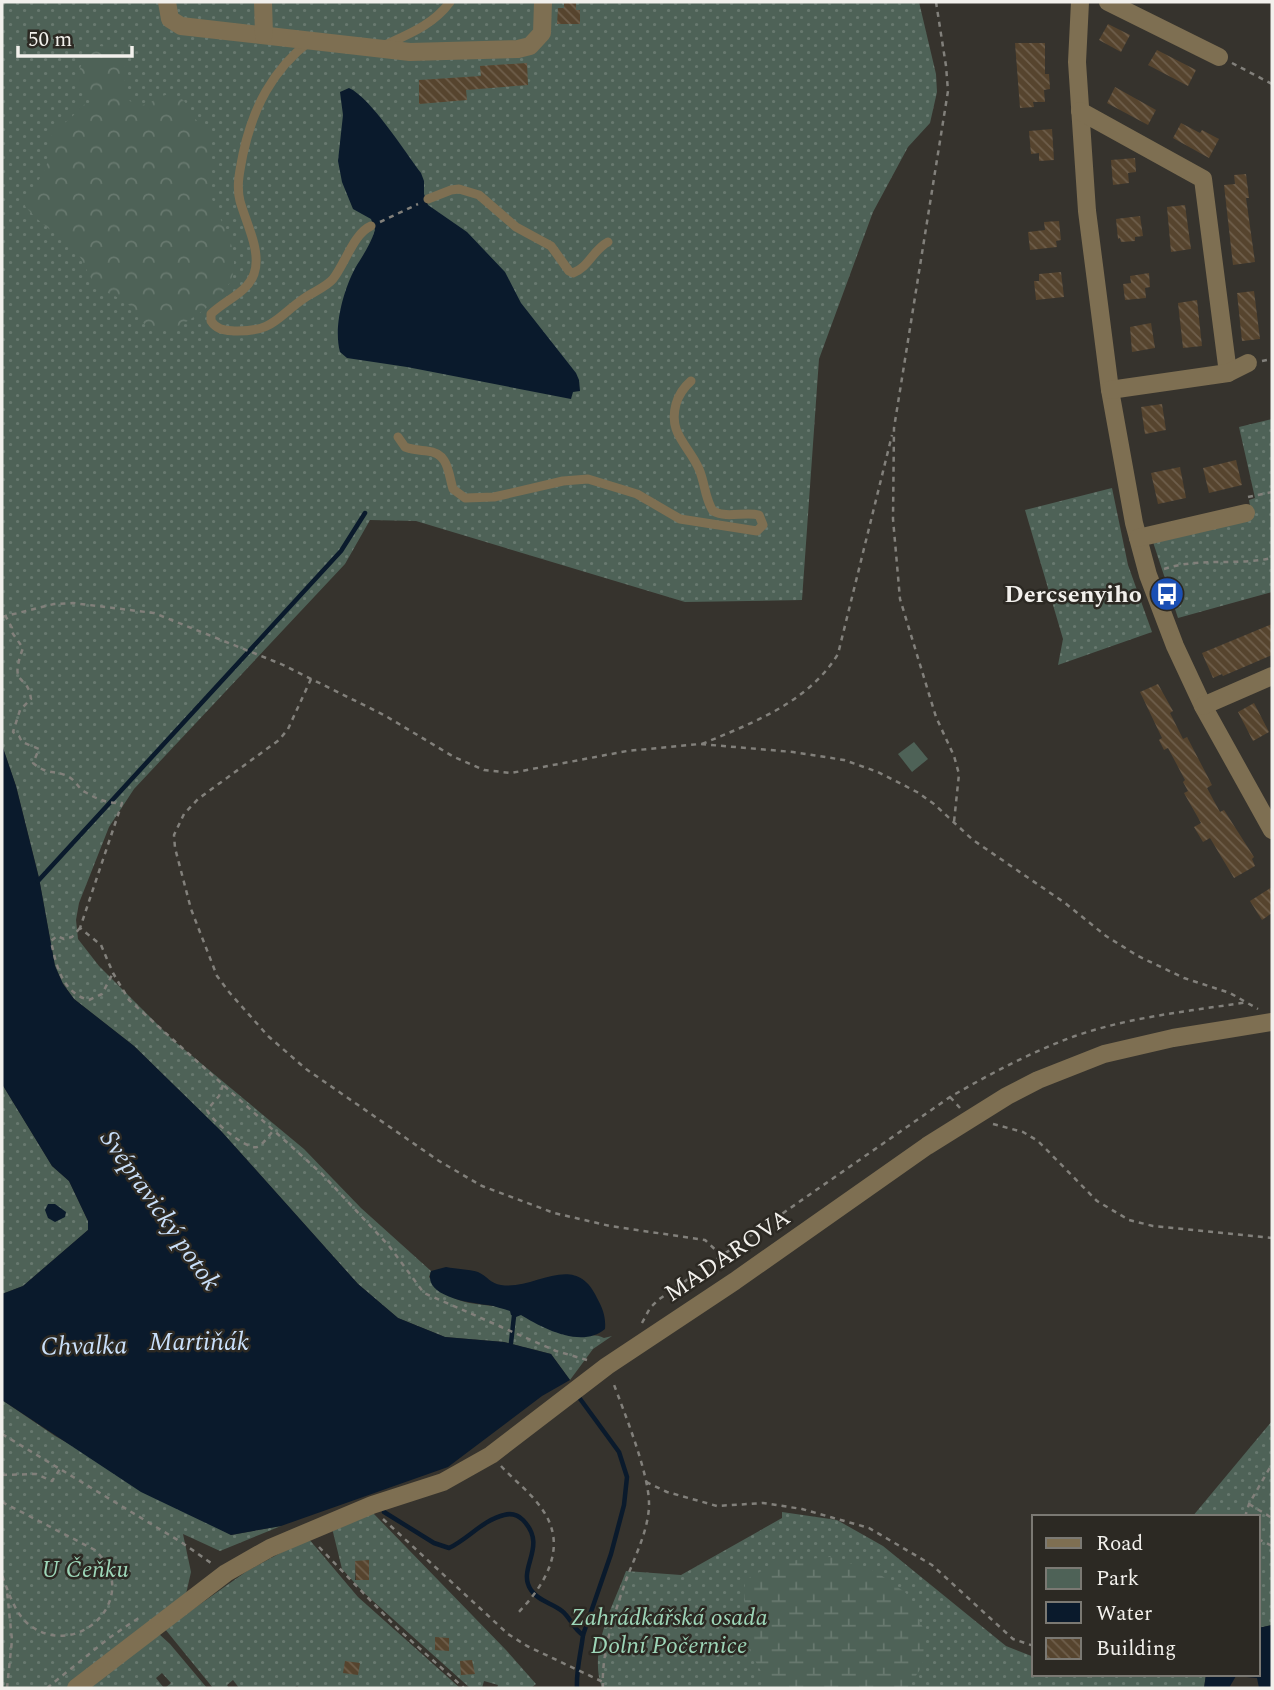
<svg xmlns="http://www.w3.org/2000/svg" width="1274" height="1690" font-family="Spectral,serif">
	<defs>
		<pattern id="green-dots" width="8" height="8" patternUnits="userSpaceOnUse" patternTransform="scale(1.75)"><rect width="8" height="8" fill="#4e6257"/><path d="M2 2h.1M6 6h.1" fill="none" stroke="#68796f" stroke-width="1.8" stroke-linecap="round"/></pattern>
		<pattern id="forest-crowns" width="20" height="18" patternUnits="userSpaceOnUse" patternTransform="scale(1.75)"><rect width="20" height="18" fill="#4e6257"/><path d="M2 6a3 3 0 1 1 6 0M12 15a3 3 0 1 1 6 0" fill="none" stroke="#68796f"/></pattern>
		<pattern id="wetland-marsh" width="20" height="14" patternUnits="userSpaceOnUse" patternTransform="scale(1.75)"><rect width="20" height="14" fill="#4e6257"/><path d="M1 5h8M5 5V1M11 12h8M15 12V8" fill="none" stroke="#68796f"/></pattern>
		<pattern id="building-back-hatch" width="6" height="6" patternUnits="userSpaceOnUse" patternTransform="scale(1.75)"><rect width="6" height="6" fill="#56442e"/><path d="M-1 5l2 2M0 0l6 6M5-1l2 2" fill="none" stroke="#6f5f4c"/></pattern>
	</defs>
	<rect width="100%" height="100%" fill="#36332d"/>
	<!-- green -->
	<g fill="url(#green-dots)" fill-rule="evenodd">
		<path d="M2,2H919L936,74L937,92L930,123L908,147L873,212L819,359L802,600L685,602L416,521L370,520L345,564L134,789L109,827L79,903L76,920L78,939L99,966L173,1040L304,1149L361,1208L431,1271L429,1277C460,1316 484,1296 522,1315C537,1322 551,1331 567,1335C579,1338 594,1332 604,1338L612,1336L593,1349L570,1380L551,1354L504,1342L445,1337L398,1318L358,1284L221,1131L134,1046L74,999L62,982L55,966L39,878L16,786L2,745Z"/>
		<polygon points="1272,419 1272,592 1178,618 1153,542 1252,518 1249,500 1255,498 1239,427"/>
		<polygon points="1112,488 1128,565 1152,632 1058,665 1063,639 1025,510"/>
		<polygon points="2,1084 52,1166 69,1181 88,1221 88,1230 23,1286 2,1294"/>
		<polygon points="2,1400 55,1436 231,1535 281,1526 220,1551 183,1534 191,1572 186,1594 66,1688 2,1688"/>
		<polygon points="1272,1421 1272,1625 1258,1628 1258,1517 1192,1517"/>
		<path d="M782,1512L837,1520L883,1546L1006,1646L1034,1657V1674H1206L1204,1688H602C588,1650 613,1606 626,1571L681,1575L782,1518Z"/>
		<path d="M373,1513L506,1650L536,1684L531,1688H497L498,1685L484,1681L482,1688H470L363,1592L342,1569L332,1528ZM356,1561H369L368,1580H355Z"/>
		<polygon points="308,1538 358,1597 460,1688 300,1688 297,1686 293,1688 239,1688 233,1680 227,1685 229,1688 213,1688 165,1629 247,1571"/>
		<polygon points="159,1634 170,1644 207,1688 165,1688 171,1683 162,1673 156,1678 164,1688 87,1688"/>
	</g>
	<!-- forest -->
	<path fill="url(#forest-crowns)" d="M93,46C146,44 113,86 130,101C148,117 163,81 183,100C187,103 188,110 191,114C196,121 205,127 209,134C218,151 205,173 210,192C216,216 233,235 234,261C235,284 221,296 205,309C193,318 168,336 153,330C141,325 136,311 127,303C117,295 104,294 95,284C86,273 83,257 73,248C57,233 39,224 25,206C29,190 43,178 48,161C51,153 47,141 52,134C61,123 72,121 80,106L90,103L92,96L88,91L79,89C74,77 84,55 93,46Z"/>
	<!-- wetland -->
	<polygon fill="url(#wetland-marsh)" points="830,1557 875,1571 906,1593 925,1632 922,1667 907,1688 770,1688 743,1638 745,1580 778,1562"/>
	<!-- pitch -->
	<polygon fill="#4e6257" points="914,742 928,759 912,772 898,754"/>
	<!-- water -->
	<g fill="#0a1a2c">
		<path d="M349,88C371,98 405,152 421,173L424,181V194L428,205L467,232L505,272L521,303L576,373L579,380L580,391L573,392L571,399L407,367L347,358L340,352C333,327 344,287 357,265C364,254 371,243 375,230L371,219L353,209L342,182L338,161L343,115L340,92Z"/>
		<polygon points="2,745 16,786 39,878 55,966 63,984 74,999 134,1046 221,1131 358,1284 398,1318 445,1337 504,1342 551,1354 570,1380 542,1396 448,1467 281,1526 231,1535 141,1492 2,1400 2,1294 23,1286 88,1230 88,1221 69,1181 52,1166 2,1084"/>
		<polygon points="48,1204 55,1204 66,1212 65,1217 55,1222 48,1218 45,1210"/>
		<path d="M446,1267C457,1269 468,1269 478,1272C487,1276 491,1284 501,1285C535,1291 575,1250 597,1298C603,1309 606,1317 605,1329C582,1349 542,1328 521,1315L516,1317L511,1315L510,1311C503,1309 495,1306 488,1305C472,1303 422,1297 431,1271Z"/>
		<polygon points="1272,1625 1272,1688 1259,1688 1257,1678 1236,1676 1229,1688 1204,1688 1206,1674 1258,1674 1258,1628"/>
	</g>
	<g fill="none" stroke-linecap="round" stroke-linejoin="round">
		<!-- stream -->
		<g stroke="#0a1a2c" stroke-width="4.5">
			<polyline points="38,881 341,551 365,513"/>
			<polyline points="511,1343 514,1316"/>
			<polyline points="578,1396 619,1452 627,1477 624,1505 611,1554 583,1635"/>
			<path d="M384,1512L434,1543L449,1548C468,1539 483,1520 504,1515C511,1513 518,1515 523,1520C549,1547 516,1568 531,1590C538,1601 552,1603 562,1611C571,1618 573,1629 583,1635C581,1653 576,1669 577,1688"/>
		</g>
	</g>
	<!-- building -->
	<g fill="url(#building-back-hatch)">
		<polygon points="564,2 576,2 576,10 580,10 580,24 557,24 558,8 564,8"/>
		<polygon points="1108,24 1130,35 1121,52 1099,40"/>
		<polygon points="1015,43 1045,43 1045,74 1049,74 1050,89 1044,90 1045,102 1033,102 1034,107 1020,108"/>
		<polygon points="1157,50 1196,70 1188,86 1148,65"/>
		<polygon points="527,63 528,85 466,90 467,100 419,104 419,80 481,76 480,66"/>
		<polygon points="1115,87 1156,110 1148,125 1107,103"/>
		<polygon points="1181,123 1200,133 1202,130 1219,139 1209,158 1173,138"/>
		<polygon points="1052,129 1054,160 1039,161 1039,153 1031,154 1029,131"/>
		<polygon points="1135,158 1136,172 1128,173 1129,183 1113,185 1111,160"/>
		<polygon points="1246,174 1249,198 1246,198 1255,262 1233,265 1224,185 1235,184 1234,175"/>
		<polygon points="1185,205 1191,249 1171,252 1167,207"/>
		<polygon points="1140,216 1143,236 1135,237 1135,241 1121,242 1120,238 1118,239 1116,219"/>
		<polygon points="1059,221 1061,240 1056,241 1057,247 1030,250 1028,232 1045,230 1044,222"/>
		<polygon points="1061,272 1064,297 1036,300 1034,281 1039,281 1039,274"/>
		<polygon points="1149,273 1150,287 1145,288 1146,298 1125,300 1123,284 1131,283 1130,276"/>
		<polygon points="1254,291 1260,339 1242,341 1237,293"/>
		<polygon points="1197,300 1202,346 1183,348 1178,303"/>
		<polygon points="1151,323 1155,348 1132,352 1130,327"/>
		<polygon points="1162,404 1166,430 1145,434 1141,407"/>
		<polygon points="1236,460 1242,485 1209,493 1203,468"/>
		<polygon points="1180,467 1186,498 1158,504 1151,473"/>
		<polygon points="1272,624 1272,655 1223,676 1222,674 1213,678 1202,653"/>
		<polygon points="1158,684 1173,711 1170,713 1183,739 1187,737 1212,785 1207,788 1220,812 1224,810 1254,857 1252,859 1255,866 1234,878 1210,838 1203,842 1194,827 1201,823 1184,793 1188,791 1183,782 1185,780 1168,748 1164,750 1159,740 1162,738 1140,692"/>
		<polygon points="1254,703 1269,732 1253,741 1238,712"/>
		<polygon points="1272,887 1272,913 1262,920 1250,901"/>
		<polygon points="369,1560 369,1580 356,1580 355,1561"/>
		<polygon points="435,1637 449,1638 449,1651 435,1650"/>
		<polygon points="472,1660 475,1674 461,1675 460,1661"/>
		<polygon points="345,1661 360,1663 358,1675 343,1673"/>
	</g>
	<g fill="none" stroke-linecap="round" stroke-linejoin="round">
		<!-- path -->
		<g stroke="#82807b" stroke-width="2.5" stroke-dasharray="5 5" stroke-linecap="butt">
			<polyline points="936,2 946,66 948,91 894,428 893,519 900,599 936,717 954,756 959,774 954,822"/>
			<polyline points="1232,63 1272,84"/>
			<polyline points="380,222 418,204"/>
			<polyline points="1262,361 1272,359"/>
			<polyline points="1248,497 1272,492"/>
			<path d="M1164,569C1200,557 1236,566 1272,558"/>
			<path d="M5,615L12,628L11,631L23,648C8,689 28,672 31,699L20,710L13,732L19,736L22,742L39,749L33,763C48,776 55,769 69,777C76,781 79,789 85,792C97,799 108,804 122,803L80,928L101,945L113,973L129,1000L322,1174L389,1246L424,1293L556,1351L587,1360"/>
			<polyline points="2,617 54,604 73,603 154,613 281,664 384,715 454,757 484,770 511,773 627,751 700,744 793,752 844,760 878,772 917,792 934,804 973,840 1065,903 1106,936 1138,956 1184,978 1230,993 1258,1009"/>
			<polyline points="311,679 288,729 279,740 198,799 184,814 174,835 175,848 191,909 217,976 229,992 268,1036 306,1069 439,1161 482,1186 554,1213 610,1226 705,1240 721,1255"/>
			<path d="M702,744C752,723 808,703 838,654L892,435"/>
			<path d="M80,928L72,937L64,939L57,936L51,941C56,965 62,993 89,1000L102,994L113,973"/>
			<path d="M223,1085L219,1096L207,1110C210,1119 246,1150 257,1147C263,1145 269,1135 273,1131"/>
			<polyline points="950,1097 960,1108"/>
			<polyline points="993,1124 1023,1132 1038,1141 1097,1201 1129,1220 1153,1226 1272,1238"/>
			<path d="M642,1323L650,1308L658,1300L950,1097C990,1074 1031,1052 1075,1036C1130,1017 1190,1011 1248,1002"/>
			<polyline points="2,1434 181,1542 211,1563"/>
			<path d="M501,1466C514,1480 531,1493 542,1509C569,1547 545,1585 517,1614"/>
			<polyline points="2,1475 36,1474 52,1481 60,1469"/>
			<polyline points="646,1482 667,1492 717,1506 763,1503 802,1509 869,1528 932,1565 1013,1639 1034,1646"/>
			<path d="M2,1502L95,1550C145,1598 75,1664 27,1623C14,1611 8,1591 2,1575"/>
			<polyline points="1249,1504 1272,1518"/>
			<polyline points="1245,1517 1249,1504 1272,1464"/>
			<polyline points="383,1519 508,1634 527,1646 603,1682"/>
			<polyline points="1258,1539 1272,1546"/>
			<polyline points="319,1547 398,1629 464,1688"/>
			<polyline points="1088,1674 1093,1678 1095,1674"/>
			<polyline points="7,1688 12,1640 7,1591"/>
			<polyline points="47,1688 109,1638 140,1617"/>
			<path d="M603,1688C601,1654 614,1615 625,1583C634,1558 648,1532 649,1506C650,1475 624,1412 613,1382"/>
		</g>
		<!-- service -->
		<g stroke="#7e6f52" stroke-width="9">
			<path d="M310,41C272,70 253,108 243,154C240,170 236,185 240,201C246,223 262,252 254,274C247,293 225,300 211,314V321C217,330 224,330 234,331C275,332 276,317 306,297C315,291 326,287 333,279C345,264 354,233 371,226"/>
			<path d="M383,46C409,34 433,25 450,2"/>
			<path d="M428,199L451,190L459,189L479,195L516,227L551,246L569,271L573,273C589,267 593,250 608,242"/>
			<path d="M398,437L405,447C413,450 419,450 427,451C449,453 448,473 453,489L465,498L494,497L563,481L588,479L637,494L680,519L757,531L763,525L759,515C744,511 728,519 713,511C705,499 705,483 699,469C688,444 668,434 676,404C679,394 683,388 691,381"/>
		</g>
		<!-- minor -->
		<g stroke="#7e6f52" stroke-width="18">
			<polyline points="167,2 170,19 181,26 410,52 518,49 530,46 542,33 543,2"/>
			<polyline points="263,2 264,35"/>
			<polyline points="1080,2 1077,62 1087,211 1110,390 1134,523 1148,575 1175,646 1203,706 1272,830"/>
			<polyline points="1108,2 1219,57"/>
			<polyline points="1080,111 1203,179 1228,373"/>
			<polyline points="1110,390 1228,373 1248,363"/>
			<polyline points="1138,538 1246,513"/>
			<polyline points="1203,706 1272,676"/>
			<polyline points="76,1688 226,1573 270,1548 372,1505 443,1482 491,1455 607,1366 735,1281 927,1146 1007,1096 1038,1080 1104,1054 1173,1038 1272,1022"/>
		</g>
	</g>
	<!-- icons -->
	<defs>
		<g id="bus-disc" transform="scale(1.75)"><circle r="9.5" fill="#1a4fb4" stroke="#2c2923"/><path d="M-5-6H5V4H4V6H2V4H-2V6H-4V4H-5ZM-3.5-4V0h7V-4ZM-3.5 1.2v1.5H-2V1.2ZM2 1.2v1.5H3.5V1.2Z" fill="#fff"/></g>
	</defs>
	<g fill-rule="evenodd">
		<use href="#bus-disc" x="1167" y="594"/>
	</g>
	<g text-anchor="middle" stroke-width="5" stroke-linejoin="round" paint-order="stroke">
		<!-- poi labels -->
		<g font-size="24" font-weight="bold" fill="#f2f0ec" stroke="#2c2923" text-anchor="end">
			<text x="1142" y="602">Dercsenyiho</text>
		</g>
		<!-- street labels -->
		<g font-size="24" fill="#f2f0ec" stroke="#2c2923">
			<text transform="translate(727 1255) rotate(-34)" y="8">MADAROVA</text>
		</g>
		<!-- park labels -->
		<g font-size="24" font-style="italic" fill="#9dd6b8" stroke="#2c2923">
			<text x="85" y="1577">U Čeňku</text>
			<text x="669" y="1625">Zahrádkářská osada<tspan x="669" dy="28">Dolní Počernice</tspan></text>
		</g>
		<!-- water labels -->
		<g font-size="26" font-style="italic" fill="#c9dff9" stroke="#2c2923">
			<text transform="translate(161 1210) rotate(55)" y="9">Svépravický potok</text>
			<text x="199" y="1350">Martiňák</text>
			<text transform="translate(84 1345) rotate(-1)" y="9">Chvalka</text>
		</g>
	</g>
	<!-- border -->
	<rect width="1274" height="1690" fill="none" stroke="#f2f0ec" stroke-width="7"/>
	<!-- legend -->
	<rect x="1032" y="1515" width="228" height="161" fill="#2c2923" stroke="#7b7973" stroke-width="2"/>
	<rect x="1046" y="1538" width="35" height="10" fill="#7e6f52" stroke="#7b7973" stroke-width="2"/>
	<text x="1096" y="1550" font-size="21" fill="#f2f0ec">Road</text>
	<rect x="1046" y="1568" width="35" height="21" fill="#4e6257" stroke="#7b7973" stroke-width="2"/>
	<text x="1096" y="1585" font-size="21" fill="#f2f0ec">Park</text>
	<rect x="1046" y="1602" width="35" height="21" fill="#0a1a2c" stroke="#7b7973" stroke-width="2"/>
	<text x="1096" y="1620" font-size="21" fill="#f2f0ec">Water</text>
	<rect x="1046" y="1638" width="35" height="21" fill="url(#building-back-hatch)" stroke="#7b7973" stroke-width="2"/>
	<text x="1096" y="1655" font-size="21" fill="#f2f0ec">Building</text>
	<!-- scale -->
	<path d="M18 46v10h114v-10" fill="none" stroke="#f2f0ec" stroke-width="3.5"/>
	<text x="28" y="46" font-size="21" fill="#f2f0ec" stroke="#2c2923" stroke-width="5" paint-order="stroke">50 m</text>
</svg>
